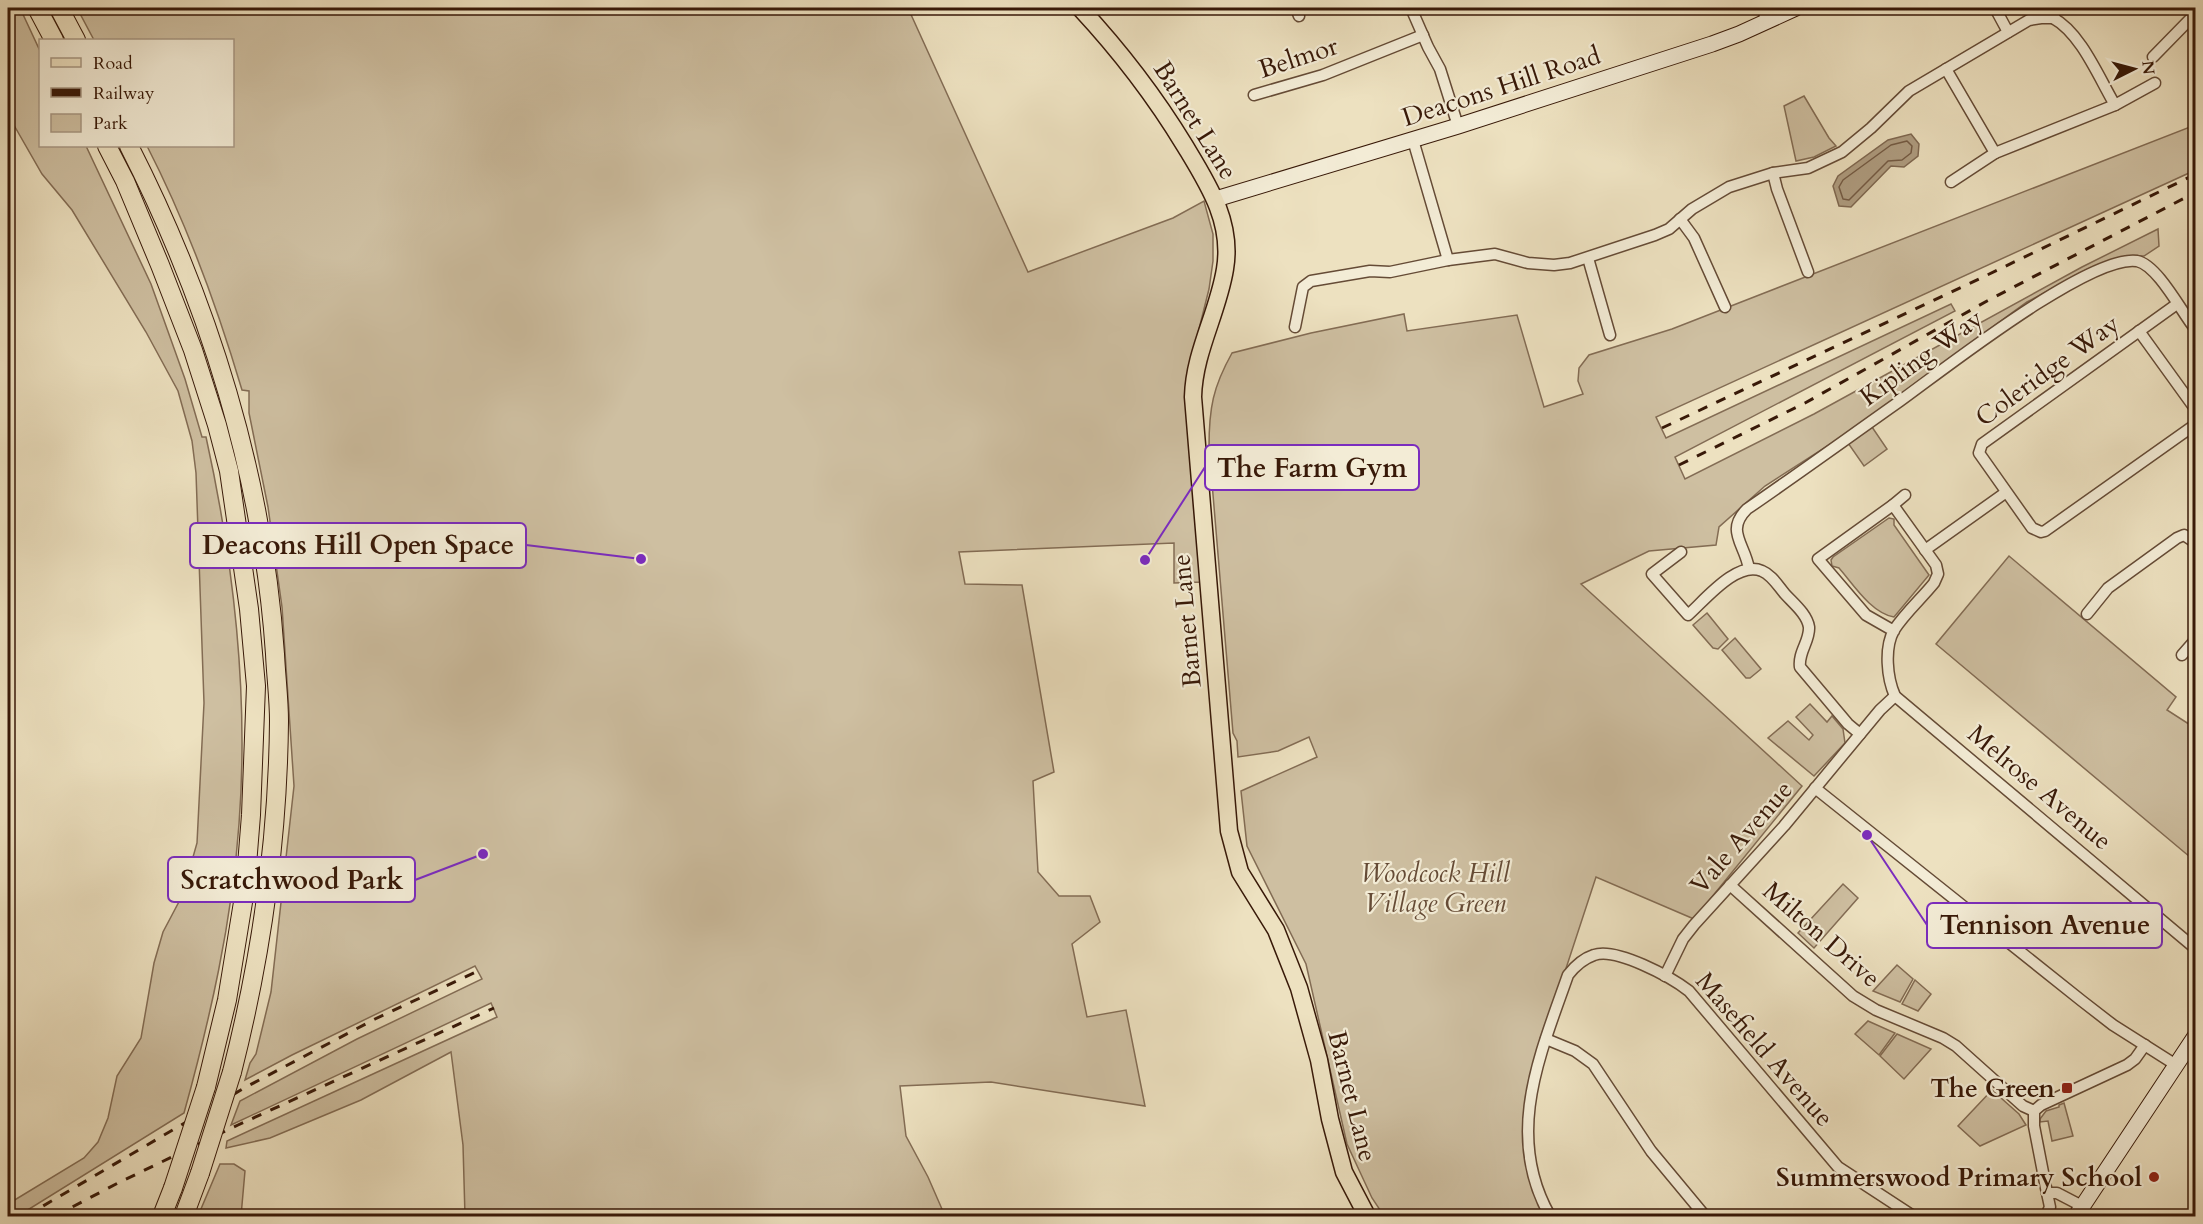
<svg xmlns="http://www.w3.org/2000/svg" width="2203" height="1224" font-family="Cardo,serif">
	<rect width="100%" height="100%" fill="#ede1c0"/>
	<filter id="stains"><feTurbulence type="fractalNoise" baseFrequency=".00333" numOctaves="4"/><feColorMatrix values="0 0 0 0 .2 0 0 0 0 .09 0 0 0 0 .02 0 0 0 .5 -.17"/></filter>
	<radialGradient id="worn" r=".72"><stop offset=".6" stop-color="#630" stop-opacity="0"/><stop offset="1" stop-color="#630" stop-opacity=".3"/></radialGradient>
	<!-- green -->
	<g fill="#cebfa1" stroke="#836c54" stroke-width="1.5">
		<path d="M8,8H20L40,51V146H86L151,284L185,379L202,437H206C234,564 249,693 239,824C232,922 210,1019 184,1113L18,1216H8V1204L84,1158L98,1142L108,1118L117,1076L141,1038L154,963L163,932L182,896L197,843L204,703L196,473L192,441L178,391L146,332L72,210L42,174L11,120L8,112Z"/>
		<path d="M77,8H908L1028,272L1173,218L1204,201L1213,234V261L1209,289L1188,373L1202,582L1174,583V543L959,552L965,584L1022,585L1054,772L1033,781L1038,872L1059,896H1090L1100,922L1072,944L1087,1017L1126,1010L1145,1106L991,1082L900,1086L906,1136L928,1177L945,1216H465L463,1145L451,1052L361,1100L270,1138L226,1148L227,1141L497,1017L491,1003L231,1125L240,1101L357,1039L482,979L475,966L292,1055L245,1080L250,1063L256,1054L271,992L294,786L282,607L268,507L249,413V391L242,390C217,306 187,224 147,146H232V40H94Z"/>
		<polygon points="1804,96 1829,138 1836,146 1814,157 1796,161 1784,106"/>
		<path d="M2195,125V169L2189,173L1656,417L1666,438L1951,304L1955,311L1675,457L1685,479L1814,414L2082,267L2158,229L2159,246L2144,256H2126L2091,268L2027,302L1840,438L1765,486L1719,527L1716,545L1649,551L1581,584L1802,786L1694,919L1596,877L1530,1078L1524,1109L1533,1192L1546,1216H1384L1372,1198L1347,1144L1306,964L1247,846L1241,791L1317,757L1309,737L1278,751L1238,757L1237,741L1233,733L1209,447C1209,408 1213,387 1232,353L1311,333L1404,314L1407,331L1517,315L1544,407L1583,394L1578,381L1579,368L1589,355L1672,329Z"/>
		<polygon points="1872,427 1887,449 1864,466 1848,443"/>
		<path d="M1889,518L1894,519V525L1929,575L1894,617C1871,613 1853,584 1839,568L1832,566L1831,560L1833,557Z"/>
		<polygon points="2009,556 2176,697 2167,710 2195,728 2196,849 2190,857 1936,644"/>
		<polygon points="1707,613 1728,639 1718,649 1713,648 1693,625"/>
		<polygon points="1735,638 1761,669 1750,678 1746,678 1722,650"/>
		<polygon points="1810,704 1827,722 1832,716 1843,729 1845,743 1814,776 1768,738 1788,721 1809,740 1813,735 1796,717"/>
		<polygon points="1843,884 1858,898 1814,948 1798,933"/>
		<polygon points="1897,965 1913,979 1900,1002 1873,991"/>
		<polygon points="1915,980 1931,994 1918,1011 1902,1004"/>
		<polygon points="1868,1021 1895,1033 1879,1055 1855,1034"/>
		<polygon points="1897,1034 1931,1049 1904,1079 1880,1056"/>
		<polygon points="1992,1090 2019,1114 2026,1125 1980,1146 1958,1126"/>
		<polygon points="2064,1103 2073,1136 2052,1141 2048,1121 2040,1122 2040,1119 2046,1111 2059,1107 2059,1105"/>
		<polygon points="220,1164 234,1164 245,1171 241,1216 198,1216"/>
	</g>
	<!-- water -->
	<polygon fill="#af9d81" stroke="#7f6851" stroke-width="1.5" points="1911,134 1919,144 1918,156 1904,167 1891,166 1851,207 1839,206 1833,186 1838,176 1888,140"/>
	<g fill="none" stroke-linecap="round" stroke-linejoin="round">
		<!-- shore -->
		<polygon stroke="#745b44" stroke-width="1.5" points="1907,141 1912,146 1911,153 1902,160 1888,161 1849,200 1843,199 1839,187 1843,180 1891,145"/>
		<!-- street casing -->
		<g stroke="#654b36" stroke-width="13">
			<g id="street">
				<polyline points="1296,8 1299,16"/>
				<polyline points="1411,8 1428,47 1440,69 1458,126"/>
				<polyline points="1761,8 1769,21"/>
				<polyline points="1995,8 2008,32"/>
				<polyline points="2153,57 2196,13"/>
				<path d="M1946,69L1995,153L2115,105C2099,78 2081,33 2053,18"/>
				<polyline points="1254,95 1323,75 1423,35"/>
				<polyline points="2115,105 2155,83"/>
				<polyline points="1413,140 1448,260"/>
				<polyline points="1773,173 1777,189 1808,272"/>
				<polyline points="1951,182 1995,153"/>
				<polyline points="1680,219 1694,238 1725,307"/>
				<polyline points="1588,258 1610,335"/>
				<polyline points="2177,304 1982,444 1979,453 2032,528 2041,532 2045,531 2196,424"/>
				<polyline points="1295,327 1303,287 1311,281 1370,271 1390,272 1448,260 1495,254 1528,263 1554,265 1570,263 1655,235 1669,229 1692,209 1729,187 1773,173 1808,168 1842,152 1871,128 1909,91 2029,20 2041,18 2053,18 2056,8"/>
				<polyline points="2139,331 2196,410"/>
				<polyline points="1893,505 1905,495"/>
				<polyline points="1925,550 2005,493"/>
				<path d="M1681,552L1652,574L1688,615C1705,600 1737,560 1762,571C1772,575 1778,586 1785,594C1793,603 1807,614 1809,627C1810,641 1798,652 1800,667L1848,724L1860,734"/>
				<path d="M1749,569C1745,544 1725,531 1747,509C1798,474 1849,437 1900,401C1943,370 2090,254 2137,261C2157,265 2180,309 2193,326"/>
				<polyline points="2087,614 2108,588 2177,538 2184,535 2196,543"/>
				<path d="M1894,631L1866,615L1818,559L1893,505L1936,565L1938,574L1934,583C1922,598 1905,613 1894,630C1884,648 1887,678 1895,696L2196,949"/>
				<polyline points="2182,655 2196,639"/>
				<polyline points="1815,788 2082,1001 2113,1025 2176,1065"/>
				<polyline points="1730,885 1853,996 1876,1010 1943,1038 1956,1046 2023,1106 2034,1111"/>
				<polyline points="1665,976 1683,939 1694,925 1784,826 1880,710 1895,696"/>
				<polyline points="1546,1039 1575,1051 1593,1064 1651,1151 1705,1216"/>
				<polyline points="2047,1193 2034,1126 2034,1111 2041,1105 2127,1065 2135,1059 2145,1045"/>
				<path d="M1550,1216C1504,1135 1540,1055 1568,975C1575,966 1582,959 1594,955C1616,947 1671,977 1689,991L1838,1167L1913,1216"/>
				<polyline points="2046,1216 2050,1207 2047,1193 2057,1193 2082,1206"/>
			</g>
		</g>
		<!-- secondary casing -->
		<g stroke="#381908" stroke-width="17">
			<g id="secondary">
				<polyline points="1216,199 1458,126 1712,44 1739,34 1796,8"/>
				<polyline points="2076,1216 2196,1035"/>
			</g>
		</g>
		<!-- primary casing -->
		<g stroke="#381908" stroke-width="19">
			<path id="primary" d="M1080,8C1120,51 1154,95 1185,146C1208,184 1233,222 1225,269C1218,313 1194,352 1193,397L1229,831L1240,872L1276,930L1299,988L1319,1060L1330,1119L1344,1172L1367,1216"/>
		</g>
		<!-- highway casing -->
		<g stroke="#381908" stroke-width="20">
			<g id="highway">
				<polyline points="37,8 54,40"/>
				<polyline points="59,8 76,40"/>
				<polyline points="107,146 125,181 160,265 193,350 217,425 229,471 249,609 256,686 251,815 245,890 227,1000 206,1087"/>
				<path d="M129,146C209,303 263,477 275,654C276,676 279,699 279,721C278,839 261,958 232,1072"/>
				<polyline points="162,1216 173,1188"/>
				<polyline points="184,1216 200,1173"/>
			</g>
		</g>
		<!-- street -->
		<use href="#street" stroke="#f3ecd6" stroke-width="10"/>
		<!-- secondary -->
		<use href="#secondary" stroke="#f3ecd6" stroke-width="15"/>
		<!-- primary -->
		<use href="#primary" stroke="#ede1c0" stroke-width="16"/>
		<!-- highway -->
		<use href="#highway" stroke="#ede1c0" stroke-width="18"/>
		<!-- rail -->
		<g stroke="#381908" stroke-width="3" stroke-dasharray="10 10" stroke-linecap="butt">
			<polyline points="1662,428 1979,279 2196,174"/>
			<polyline points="1679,465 1805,403 1987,301 2196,192"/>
			<polyline points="26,1216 246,1087 375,1019 478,971"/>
			<polyline points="55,1216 118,1183 238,1125 494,1008"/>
		</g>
		<!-- highway-bridge casing -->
		<g stroke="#381908" stroke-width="20" stroke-linecap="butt">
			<g id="highway-bridge">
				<polyline points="200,1173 232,1072"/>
				<polyline points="173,1188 206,1087"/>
			</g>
		</g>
		<!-- highway-bridge -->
		<use href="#highway-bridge" stroke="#ede1c0" stroke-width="18"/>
	</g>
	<!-- markers -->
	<g fill="#8f2418" stroke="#f3ecd6" stroke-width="2">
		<rect x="2061" y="1082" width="12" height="12" rx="3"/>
		<circle cx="2154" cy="1177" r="6"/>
	</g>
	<g text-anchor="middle" stroke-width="4.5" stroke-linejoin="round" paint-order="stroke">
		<!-- street labels -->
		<g font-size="26" fill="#381908" stroke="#f3ecd6">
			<text transform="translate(1298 57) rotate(-18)" y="9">Belmor</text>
			<text transform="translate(1501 86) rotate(-18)" y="9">Deacons Hill Road</text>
			<text transform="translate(1196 120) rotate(58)" y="9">Barnet Lane</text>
			<text transform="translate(1921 357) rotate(-36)" y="9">Kipling Way</text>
			<text transform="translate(2047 370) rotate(-36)" y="9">Coleridge Way</text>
			<text transform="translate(1186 621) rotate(-95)" y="9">Barnet Lane</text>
			<text transform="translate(2040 787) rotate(40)" y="9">Melrose Avenue</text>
			<text transform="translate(1741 837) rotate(-49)" y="9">Vale Avenue</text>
			<text transform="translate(1822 934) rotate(41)" y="9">Milton Drive</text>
			<text transform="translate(1765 1049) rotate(49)" y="9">Masefield Avenue</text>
			<text transform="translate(1353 1096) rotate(76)" y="9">Barnet Lane</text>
		</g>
		<!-- park labels -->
		<g font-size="26" font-style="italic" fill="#654b36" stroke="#f3ecd6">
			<text x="1435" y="882">Woodcock Hill<tspan x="1435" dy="30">Village Green</tspan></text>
		</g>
		<!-- poi labels -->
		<g font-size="26" font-weight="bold" fill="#381908" stroke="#f3ecd6" text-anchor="end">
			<text x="2055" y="1097">The Green</text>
			<text x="2142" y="1186">Summerswood Primary School</text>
		</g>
	</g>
	<!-- callouts -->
	<path fill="none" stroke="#7b2cbf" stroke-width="2" d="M1145 560L1205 467M641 559L526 545M483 854L415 880M1867 835L1927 925"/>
	<g fill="#7b2cbf" stroke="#f3ecd6" stroke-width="2">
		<circle cx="1145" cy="560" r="6"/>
		<circle cx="641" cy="559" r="6"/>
		<circle cx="483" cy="854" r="6"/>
		<circle cx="1867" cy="835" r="6"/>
	</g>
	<g fill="#f3ecd6" stroke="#7b2cbf" stroke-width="2">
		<rect x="1205" y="445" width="214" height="45" rx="6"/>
		<rect x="190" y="523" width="336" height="45" rx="6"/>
		<rect x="168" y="857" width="247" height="45" rx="6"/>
		<rect x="1927" y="903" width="235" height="45" rx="6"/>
	</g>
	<g font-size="27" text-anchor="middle" font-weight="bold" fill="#381908">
		<text x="1312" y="477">The Farm Gym</text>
		<text x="358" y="554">Deacons Hill Open Space</text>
		<text x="292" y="889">Scratchwood Park</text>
		<text x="2045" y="934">Tennison Avenue</text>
	</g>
	<!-- margin -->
	<rect width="2203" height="1224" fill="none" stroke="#ede1c0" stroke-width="30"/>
	<rect x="9" y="9" width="2185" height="1206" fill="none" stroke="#381908" stroke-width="3"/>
	<rect x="15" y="15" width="2173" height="1194" fill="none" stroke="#381908" stroke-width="1.5"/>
	<!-- legend -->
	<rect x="39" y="39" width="195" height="108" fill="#f3ecd6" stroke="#a89884" stroke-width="1.5"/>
	<rect x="51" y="58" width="30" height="9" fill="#ede1c0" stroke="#a89884" stroke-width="1.5"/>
	<text x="93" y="69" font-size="18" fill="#381908">Road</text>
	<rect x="51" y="88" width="30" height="9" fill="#381908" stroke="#a89884" stroke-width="1.5"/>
	<text x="93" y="99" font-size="18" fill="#381908">Railway</text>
	<rect x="51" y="114" width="30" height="18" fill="#cebfa1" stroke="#a89884" stroke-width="1.5"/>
	<text x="93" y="129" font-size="18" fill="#381908">Park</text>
	<!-- north arrow -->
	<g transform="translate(2134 69) rotate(84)" stroke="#f3ecd6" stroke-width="4.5" paint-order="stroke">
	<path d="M0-4.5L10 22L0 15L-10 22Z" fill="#381908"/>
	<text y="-9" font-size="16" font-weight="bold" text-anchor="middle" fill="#381908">N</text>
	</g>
	<rect width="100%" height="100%" filter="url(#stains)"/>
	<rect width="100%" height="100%" fill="url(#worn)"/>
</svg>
